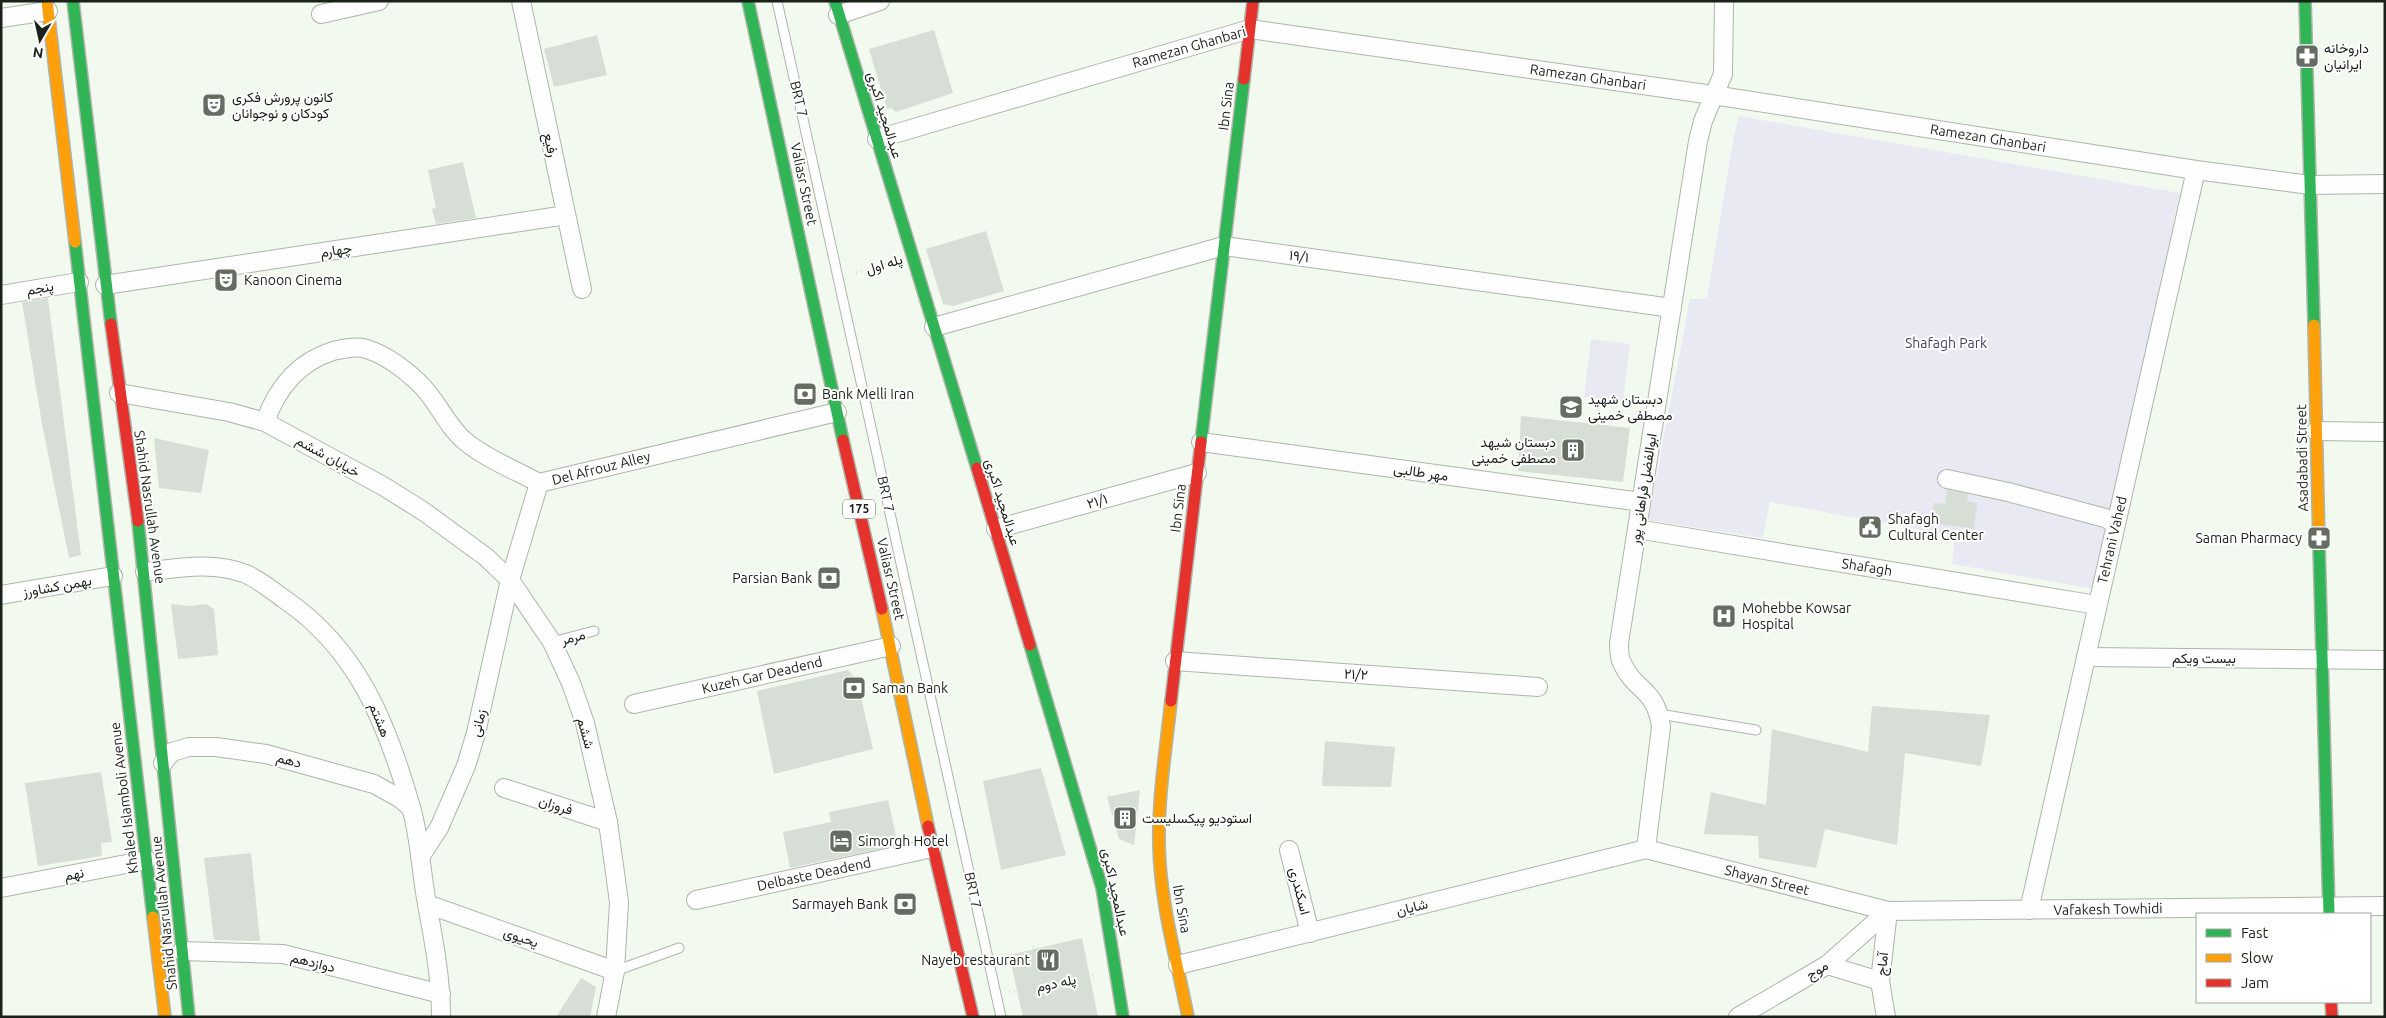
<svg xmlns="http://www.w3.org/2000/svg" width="2386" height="1018" font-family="Ubuntu,Vazirmatn,sans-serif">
	<rect width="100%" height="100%" fill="#f2faef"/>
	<!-- green -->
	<g fill="#e8e9f3">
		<polygon points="1739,116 2180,193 2094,589 1952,564 1955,536 1770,502 1763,538 1648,520 1690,299 1707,299 1733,140"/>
		<polygon points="1591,339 1630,344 1623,402 1584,397"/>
	</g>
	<!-- building -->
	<g fill="#d7ded5">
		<polygon points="934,30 953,93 896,112 891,108 887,109 869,49"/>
		<polygon points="597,35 607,75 554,87 544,49"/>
		<polygon points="463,162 476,218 436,224 432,209 436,208 428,170"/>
		<polygon points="986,231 1004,291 953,306 943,304 926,249"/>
		<polygon points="48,298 81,555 69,558 42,424 22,302"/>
		<polygon points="1521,416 1630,428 1623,482 1518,471"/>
		<polygon points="154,438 209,450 201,493 159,488"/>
		<polygon points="1947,490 1968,494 1967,501 1977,503 1974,529 1931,523 1934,503 1945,504"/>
		<polygon points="171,604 191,606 206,604 214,609 218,655 178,659"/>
		<polygon points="848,670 857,680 873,749 774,774 757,691"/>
		<polygon points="1872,706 1990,715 1981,766 1905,753 1897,845 1825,829 1816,868 1759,858 1758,836 1704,834 1711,792 1766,805 1772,729 1868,752"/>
		<polygon points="1325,741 1395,747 1391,787 1322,786"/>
		<polygon points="1041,768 1066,855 1001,870 983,781"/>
		<polygon points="101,772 112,842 101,843 102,856 38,866 25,783"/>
		<polygon points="1140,790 1134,845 1119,839 1107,797"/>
		<polygon points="888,800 898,845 790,868 783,832 831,822 829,812"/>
		<polygon points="251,853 260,941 214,940 204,858"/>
		<polygon points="1082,938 1098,1017 1023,1017 1009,955"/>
		<polygon points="581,978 596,987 590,1017 556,1017"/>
	</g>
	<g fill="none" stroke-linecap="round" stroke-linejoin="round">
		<!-- lane casing -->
		<g stroke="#aeb5ab" stroke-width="11">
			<g id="lane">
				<polyline points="777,1 1001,1017"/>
				<polyline points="552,642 594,631"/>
				<polyline points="1659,714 1756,730"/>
				<polyline points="615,971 679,948"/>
			</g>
		</g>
		<!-- street casing -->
		<g stroke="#aeb5ab" stroke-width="20">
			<g id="street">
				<polyline points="521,1 582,289"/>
				<polyline points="321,14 379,1"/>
				<polyline points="838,15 880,1"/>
				<polyline points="1,18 48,11"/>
				<polyline points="877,139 1250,29 1713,95 2196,170 2310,185 2385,184"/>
				<polyline points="105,285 566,215"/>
				<polyline points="1,295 79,282"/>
				<polyline points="934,327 1224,246 1672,308"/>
				<polyline points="119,393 229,412 265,422 383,486 423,511 486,557 510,580 552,642 571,683 585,723 608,822 619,902 615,971 606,1017"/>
				<path d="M265,422C277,388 298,362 333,351C342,349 354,346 363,348C383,353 404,369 418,382C437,399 446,426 466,442C487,459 515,470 539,483L837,412"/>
				<polyline points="2316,431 2385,432"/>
				<polyline points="1201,442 1641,502"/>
				<polyline points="1947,479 2008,492 2105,518 2116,524"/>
				<polyline points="996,529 1197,473"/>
				<polyline points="1637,529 2097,605"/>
				<path d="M145,572C178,568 213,561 246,574C259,580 272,590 284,599C358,649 387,724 411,807C420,838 421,872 427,904C434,942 441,978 441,1017"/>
				<polyline points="1,595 113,576"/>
				<polyline points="2086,657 2385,660"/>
				<polyline points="1175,661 1538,687"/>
				<polyline points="634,704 891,646"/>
				<polyline points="163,763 172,752 189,747 216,747 266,754 374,784 401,799 411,808"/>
				<polyline points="504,788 608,822"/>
				<path d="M1646,849L1661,727C1656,688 1635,692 1622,663C1619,658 1619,650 1619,643L1698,141L1703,121L1723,74L1724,1"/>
				<polyline points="1289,850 1310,933"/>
				<polyline points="420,857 439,828 466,766 476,733 510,580 539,483"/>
				<polyline points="1,888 147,860"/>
				<polyline points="696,900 932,848"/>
				<polyline points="427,904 615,971"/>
				<polyline points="2029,910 2196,170"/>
				<polyline points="182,951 283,954 441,994"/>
				<polyline points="1178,965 1646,849 1888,911 2385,906"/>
				<polyline points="1827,965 1880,981"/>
				<polyline points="1738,1017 1827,965 1888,911"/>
				<polyline points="1886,1017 1880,981 1888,911"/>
			</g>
		</g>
		<!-- fast casing -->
		<g stroke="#aeb5ab" stroke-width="14">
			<g id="fast">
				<polyline points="73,1 111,324"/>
				<polyline points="748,1 843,440"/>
				<polyline points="835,1 977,468"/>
				<polyline points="2305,1 2314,325"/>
				<polyline points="75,242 153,917"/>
				<polyline points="1201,442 1244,79"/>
				<polyline points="138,521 189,1017"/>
				<polyline points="2319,545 2329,914"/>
				<polyline points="1030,645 1102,888 1123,1017"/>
			</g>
		</g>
		<!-- slow casing -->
		<g stroke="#aeb5ab" stroke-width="14">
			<g id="slow">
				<polyline points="47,1 75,242"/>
				<polyline points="2314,325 2319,545"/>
				<polyline points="882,609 928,826"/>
				<path d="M1171,701C1166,749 1158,797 1159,845C1160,903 1177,961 1188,1017"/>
				<polyline points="153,917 165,1017"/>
			</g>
		</g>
		<!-- jam casing -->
		<g stroke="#aeb5ab" stroke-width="14">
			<g id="jam">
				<polyline points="1244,79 1253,1"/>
				<polyline points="111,324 138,521"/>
				<polyline points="843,440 882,609"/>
				<polyline points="977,468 1030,645"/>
				<polyline points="1171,701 1201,442"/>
				<polyline points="928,826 973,1017"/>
				<polyline points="2331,1002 2332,1017"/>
			</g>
		</g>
		<!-- path -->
		<g stroke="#d8dbd8" stroke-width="3" stroke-dasharray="1 4" stroke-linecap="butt">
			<polyline points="856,273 892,262"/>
			<polyline points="1009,992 1096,975"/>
		</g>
		<!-- lane -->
		<use href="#lane" stroke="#fdfefd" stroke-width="9"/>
		<!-- street -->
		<use href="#street" stroke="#fdfefd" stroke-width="18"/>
		<!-- fast -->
		<use href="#fast" stroke="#30b455" stroke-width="11"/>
		<!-- slow -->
		<use href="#slow" stroke="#ff9f0a" stroke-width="11"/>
		<!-- jam -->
		<use href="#jam" stroke="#e5322d" stroke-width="11"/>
	</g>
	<!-- icons -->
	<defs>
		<g id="pharmacy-square" transform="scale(1.25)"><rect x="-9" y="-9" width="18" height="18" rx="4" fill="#656d63" stroke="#fff"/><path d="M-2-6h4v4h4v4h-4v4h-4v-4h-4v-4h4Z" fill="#fff"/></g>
		<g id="theatre-square" transform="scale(1.25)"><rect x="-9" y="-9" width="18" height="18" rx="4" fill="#656d63" stroke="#fff"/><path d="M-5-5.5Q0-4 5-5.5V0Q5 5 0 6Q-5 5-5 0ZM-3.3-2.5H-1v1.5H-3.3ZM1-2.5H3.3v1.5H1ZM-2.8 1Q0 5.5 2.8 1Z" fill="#fff"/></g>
		<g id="bank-square" transform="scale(1.25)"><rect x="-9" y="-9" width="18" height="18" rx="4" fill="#656d63" stroke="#fff"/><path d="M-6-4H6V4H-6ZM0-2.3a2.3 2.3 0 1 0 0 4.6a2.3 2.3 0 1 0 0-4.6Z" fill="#fff"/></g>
		<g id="school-square" transform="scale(1.25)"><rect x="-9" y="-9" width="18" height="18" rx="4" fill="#656d63" stroke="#fff"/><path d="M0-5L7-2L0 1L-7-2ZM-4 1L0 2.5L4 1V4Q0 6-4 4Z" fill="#fff"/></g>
		<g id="building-square" transform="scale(1.25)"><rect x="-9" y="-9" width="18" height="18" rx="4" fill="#656d63" stroke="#fff"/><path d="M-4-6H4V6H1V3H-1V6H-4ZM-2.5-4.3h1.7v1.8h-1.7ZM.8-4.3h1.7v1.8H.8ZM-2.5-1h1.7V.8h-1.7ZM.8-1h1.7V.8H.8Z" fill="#fff"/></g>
		<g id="civic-square" transform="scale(1.25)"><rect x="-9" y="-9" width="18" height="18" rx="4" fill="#656d63" stroke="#fff"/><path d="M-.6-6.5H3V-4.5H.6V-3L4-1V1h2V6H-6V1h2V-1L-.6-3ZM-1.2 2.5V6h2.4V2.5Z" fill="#fff"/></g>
		<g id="hospital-square" transform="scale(1.25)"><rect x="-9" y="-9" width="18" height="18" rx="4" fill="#656d63" stroke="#fff"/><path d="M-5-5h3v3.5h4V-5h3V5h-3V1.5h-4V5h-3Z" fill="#fff"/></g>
		<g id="hotel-square" transform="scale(1.25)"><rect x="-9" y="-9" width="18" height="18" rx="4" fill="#656d63" stroke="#fff"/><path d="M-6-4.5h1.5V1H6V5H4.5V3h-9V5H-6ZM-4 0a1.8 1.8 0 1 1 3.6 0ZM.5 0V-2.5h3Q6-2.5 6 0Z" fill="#fff"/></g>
		<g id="restaurant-square" transform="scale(1.25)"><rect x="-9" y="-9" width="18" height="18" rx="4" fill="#656d63" stroke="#fff"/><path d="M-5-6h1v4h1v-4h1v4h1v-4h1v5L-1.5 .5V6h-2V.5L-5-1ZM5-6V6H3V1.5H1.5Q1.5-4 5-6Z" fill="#fff"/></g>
	</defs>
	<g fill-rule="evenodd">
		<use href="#pharmacy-square" x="2307" y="56"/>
		<use href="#theatre-square" x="214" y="105"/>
		<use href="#theatre-square" x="226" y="280"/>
		<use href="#bank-square" x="805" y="394"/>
		<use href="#school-square" x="1571" y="407"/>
		<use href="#building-square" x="1573" y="450"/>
		<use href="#civic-square" x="1870" y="527"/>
		<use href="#pharmacy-square" x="2319" y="538"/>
		<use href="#bank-square" x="829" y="578"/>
		<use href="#hospital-square" x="1724" y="616"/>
		<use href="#bank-square" x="854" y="688"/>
		<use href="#building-square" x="1125" y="818"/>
		<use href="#hotel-square" x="841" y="841"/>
		<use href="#bank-square" x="905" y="904"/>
		<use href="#restaurant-square" x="1048" y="960"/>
	</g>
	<g text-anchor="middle" stroke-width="4" stroke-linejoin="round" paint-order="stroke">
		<!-- shield labels -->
		<rect fill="#fff" stroke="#5e645d" stroke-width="1" x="843" y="499.5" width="32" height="19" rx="4"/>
		<g font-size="12" font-weight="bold" fill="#192118">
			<text x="859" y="513">175</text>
		</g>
		<!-- street labels -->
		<g font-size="14" fill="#192118" stroke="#fff">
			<text transform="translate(1189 47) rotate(-16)" y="5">Ramezan Ghanbari</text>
			<text transform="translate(1588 77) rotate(8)" y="5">Ramezan Ghanbari</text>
			<text transform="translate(799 99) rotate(77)" y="5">BRT 7</text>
			<text transform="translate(1226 106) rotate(-83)" y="5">Ibn Sina</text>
			<text transform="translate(885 115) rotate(73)" y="5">عبدالمجید اکبری</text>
			<text transform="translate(1988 138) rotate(9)" y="5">Ramezan Ghanbari</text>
			<text transform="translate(551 145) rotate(78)" y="5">رفیع</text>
			<text transform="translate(804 184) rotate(78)" y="5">Valiasr Street</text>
			<text transform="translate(336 250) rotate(-9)" y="5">چهارم</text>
			<text transform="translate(1299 256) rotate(8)" y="5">۱۹/۱</text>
			<text transform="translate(884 264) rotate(-17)" y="5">پله اول</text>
			<text transform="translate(40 288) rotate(-10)" y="5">پنجم</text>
			<text transform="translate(328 456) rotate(29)" y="5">خیابان ششم</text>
			<text transform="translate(2302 458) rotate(-91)" y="5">Asadabadi Street</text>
			<text transform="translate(601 468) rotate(-14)" y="5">Del Afrouz Alley</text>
			<text transform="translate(1421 472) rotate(8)" y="5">مهر طالبی</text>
			<text transform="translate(1643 489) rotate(-81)" y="5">ابوالفضل فراهانی پور</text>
			<text transform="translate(886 494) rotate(78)" y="5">BRT 7</text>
			<text transform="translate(1097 501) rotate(-16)" y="5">۲۱/۱</text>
			<text transform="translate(1003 502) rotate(73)" y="5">عبدالمجید اکبری</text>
			<text transform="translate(150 507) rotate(82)" y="5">Shahid Nasrullah Avenue</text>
			<text transform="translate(1178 508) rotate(-83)" y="5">Ibn Sina</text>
			<text transform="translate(2112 540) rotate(-77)" y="5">Tehrani Vahed</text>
			<text transform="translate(1867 567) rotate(9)" y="5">Shafagh</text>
			<text transform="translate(891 579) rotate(77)" y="5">Valiasr Street</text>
			<text transform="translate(57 586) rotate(-10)" y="5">بهمن کشاورز</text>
			<text transform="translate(573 637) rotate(-15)" y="5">مرمر</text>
			<text x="2204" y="663">بیست‌ ویکم</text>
			<text transform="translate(1356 674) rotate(4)" y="5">۲۱/۲</text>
			<text transform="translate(762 675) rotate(-13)" y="5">Kuzeh Gar Deadend</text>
			<text transform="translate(380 720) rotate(68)" y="5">هشتم</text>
			<text transform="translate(478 723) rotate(-76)" y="5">زمانی</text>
			<text transform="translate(586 733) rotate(75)" y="5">ششم</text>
			<text transform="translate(289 760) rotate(15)" y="5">دهم</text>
			<text transform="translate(124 798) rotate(-97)" y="5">Khaled Islamboli Avenue</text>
			<text transform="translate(556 805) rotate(18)" y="5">فروزان</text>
			<text transform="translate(74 874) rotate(-11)" y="5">نهم</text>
			<text transform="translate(814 874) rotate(-12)" y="5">Delbaste Deadend</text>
			<text transform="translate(1767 880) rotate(14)" y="5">Shayan Street</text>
			<text transform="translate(973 890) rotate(78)" y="5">BRT 7</text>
			<text transform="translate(1300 891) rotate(76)" y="5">اسکندری</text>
			<text transform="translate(1116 892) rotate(78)" y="5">عبدالمجید اکبری</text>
			<text transform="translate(1412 907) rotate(-14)" y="5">شایان</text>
			<text transform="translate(1182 909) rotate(80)" y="5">Ibn Sina</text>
			<text transform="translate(2108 909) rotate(-1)" y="5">Vafakesh Towhidi</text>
			<text transform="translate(164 913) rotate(-96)" y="5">Shahid Nasrullah Avenue</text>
			<text transform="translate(521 937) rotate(19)" y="5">یحیوی</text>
			<text transform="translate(313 962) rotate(14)" y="5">دوازدهم</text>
			<text transform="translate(1882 964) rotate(-84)" y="5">آماج</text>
			<text transform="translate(1817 970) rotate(-32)" y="5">موج</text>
			<text transform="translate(1056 983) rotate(-12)" y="5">پله دوم</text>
		</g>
		<!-- poi labels -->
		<g font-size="14" fill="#192118" stroke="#fff" text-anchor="start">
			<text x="2324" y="53">داروخانه<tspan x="2324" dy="16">ایرانیان</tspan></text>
			<text x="232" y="102">کانون پرورش فکری<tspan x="232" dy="16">کودکان و نوجوانان</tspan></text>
			<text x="244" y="285">Kanoon Cinema</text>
			<text x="822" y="399">Bank Melli Iran</text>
			<text x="1588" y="404">دبستان شهید<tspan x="1588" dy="16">مصطفی خمینی</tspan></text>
			<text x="1556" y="447" text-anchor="end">دبستان شیهد<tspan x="1556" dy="16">مصطفی خمینی</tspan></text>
			<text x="1888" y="524">Shafagh<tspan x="1888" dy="16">Cultural Center</tspan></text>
			<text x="2302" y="543" text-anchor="end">Saman Pharmacy</text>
			<text x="812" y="583" text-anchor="end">Parsian Bank</text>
			<text x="1742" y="613">Mohebbe Kowsar<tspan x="1742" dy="16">Hospital</tspan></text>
			<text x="872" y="693">Saman Bank</text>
			<text x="1142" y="823">استودیو پیکسلیست</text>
			<text x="858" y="846">Simorgh Hotel</text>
			<text x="888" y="909" text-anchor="end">Sarmayeh Bank</text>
			<text x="1030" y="965" text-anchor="end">Nayeb restaurant</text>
		</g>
		<!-- park labels -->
		<g font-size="14" fill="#483d69" stroke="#fff">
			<text x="1946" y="348">Shafagh Park</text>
		</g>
	</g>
	<!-- border -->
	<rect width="2386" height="1018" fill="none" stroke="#192118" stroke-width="5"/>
	<!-- legend -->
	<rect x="2196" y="913" width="175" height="90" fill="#ffffff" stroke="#a3a6a3"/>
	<rect x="2206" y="929" width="25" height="8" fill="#30b455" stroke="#a3a6a3"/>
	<text x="2241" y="938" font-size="15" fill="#192118">Fast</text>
	<rect x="2206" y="954" width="25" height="8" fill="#ff9f0a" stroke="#a3a6a3"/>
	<text x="2241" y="963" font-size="15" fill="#192118">Slow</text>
	<rect x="2206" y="979" width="25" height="8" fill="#e5322d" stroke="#a3a6a3"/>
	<text x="2241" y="988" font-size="15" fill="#192118">Jam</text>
	<!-- north arrow -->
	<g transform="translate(40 40) rotate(189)" stroke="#ffffff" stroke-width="4" paint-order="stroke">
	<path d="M0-4L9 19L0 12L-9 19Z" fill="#192118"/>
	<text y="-8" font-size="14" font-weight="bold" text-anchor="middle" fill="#192118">N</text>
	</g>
</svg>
